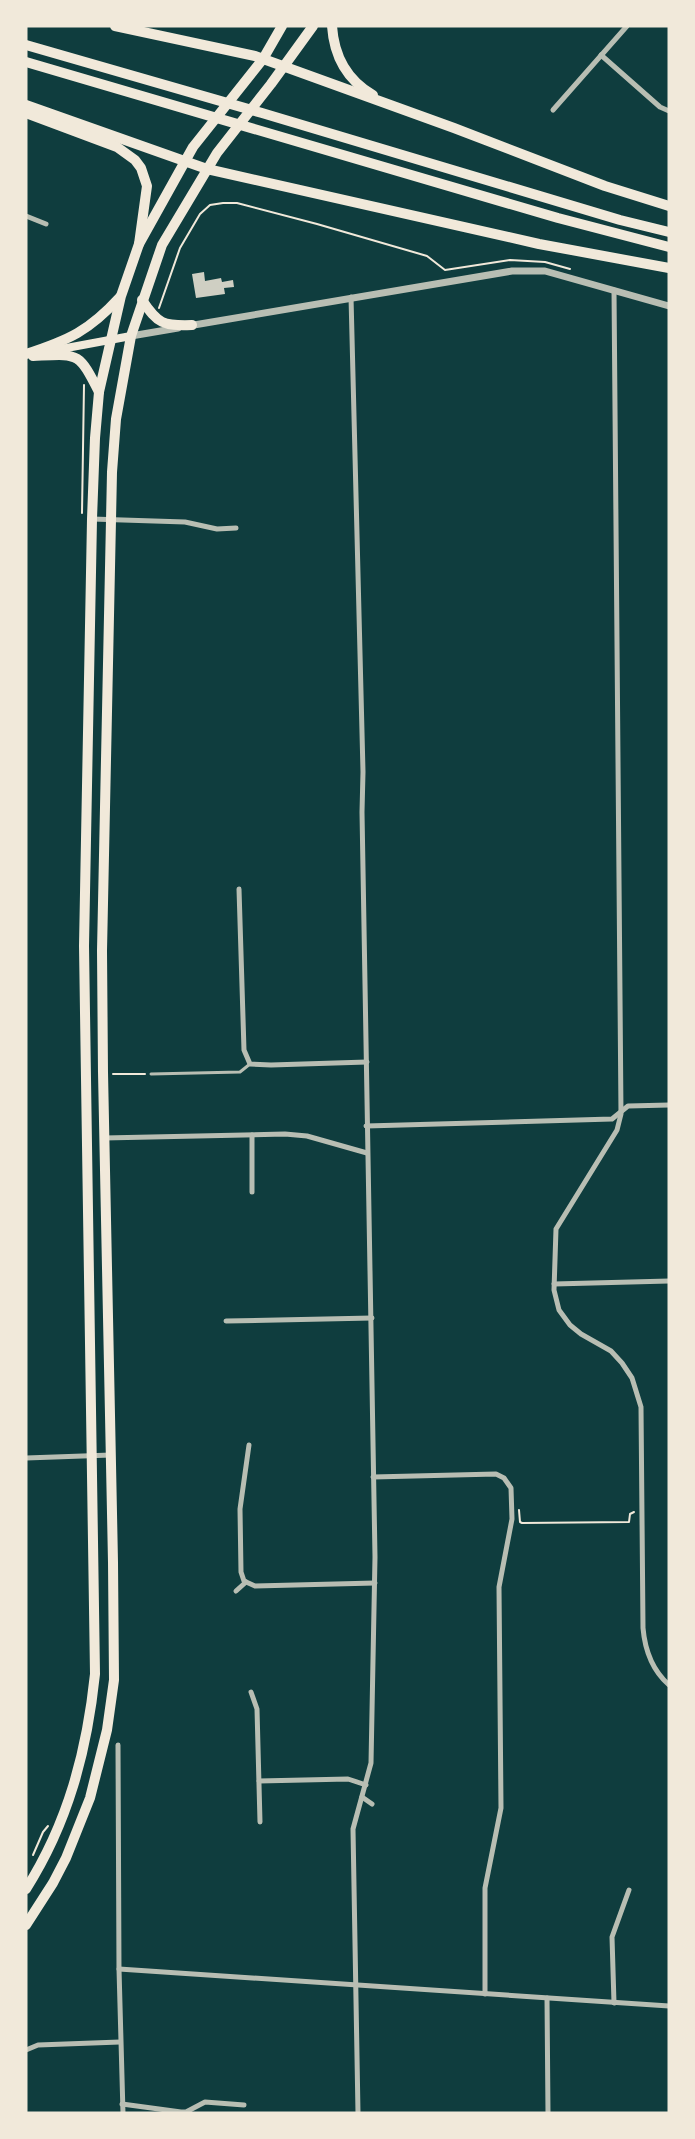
<svg xmlns="http://www.w3.org/2000/svg" width="695" height="2139" font-family="Commissioner,sans-serif">
	<rect width="100%" height="100%" fill="#0f3d3e"/>
	<!-- building -->
	<polygon fill="#cfcfc3" points="204,272 205,281 221,278 222,282 233,280 234,287 224,288 225,294 196,298 192,274"/>
	<g fill="none" stroke-linecap="round" stroke-linejoin="round">
		<!-- path -->
		<g stroke="#f1e9da" stroke-width="2">
			<polyline points="159,308 180,248 200,214 210,205 223,203 237,203 317,224 427,256 445,270 510,260 545,262 570,269"/>
			<polyline points="82,513 84,385"/>
			<polyline points="113,1074 145,1074"/>
			<polyline points="519,1510 520,1522 522,1523 629,1522 630,1514 634,1512"/>
			<polyline points="33,1855 43,1832 48,1826"/>
		</g>
		<!-- service -->
		<polyline stroke="#b8beb3" stroke-width="3" points="151,1074 240,1072 250,1064"/>
		<!-- minor -->
		<g stroke="#b8beb3" stroke-width="5">
			<polyline points="601,55 660,107 669,111"/>
			<polyline points="553,110 627,26"/>
			<polyline points="26,216 46,224"/>
			<path d="M614,290L621,1114L617,1130L556,1229L554,1290L559,1310L570,1325L581,1334L611,1351L622,1363L632,1378L641,1407L643,1628C645,1651 652,1670 669,1685"/>
			<polyline points="351,297 363,772 362,812 375,1557 371,1763 353,1829 358,2113"/>
			<polyline points="92,519 185,522 217,529 236,528"/>
			<polyline points="239,889 244,1050 250,1064 271,1065 367,1062"/>
			<polyline points="366,1126 612,1119 628,1106 669,1105"/>
			<polyline points="252,1135 252,1192"/>
			<polyline points="104,1138 285,1134 307,1136 367,1153"/>
			<polyline points="554,1284 669,1281"/>
			<polyline points="226,1321 372,1318"/>
			<polyline points="249,1445 240,1509 241,1572 244,1581 255,1586 375,1583"/>
			<polyline points="26,1458 111,1455"/>
			<polyline points="373,1477 496,1474 504,1478 511,1488 512,1519 499,1587 501,1808 485,1888 485,1994"/>
			<polyline points="236,1591 246,1582"/>
			<polyline points="251,1692 257,1709 260,1822"/>
			<polyline points="118,1745 119,1969 123,2113"/>
			<polyline points="259,1781 348,1779 366,1785"/>
			<polyline points="362,1797 372,1804"/>
			<polyline points="119,1969 669,2006"/>
			<polyline points="547,1998 548,2113"/>
			<polyline points="614,2003 612,1937 629,1890"/>
			<polyline points="26,2050 38,2045 120,2042"/>
			<polyline points="122,2104 181,2112 186,2112 205,2102 244,2105"/>
		</g>
		<!-- tertiary -->
		<g stroke="#b8beb3" stroke-width="7">
			<polyline points="188,326 512,271 545,271 669,306"/>
			<polyline points="131,336 178,328"/>
		</g>
		<!-- secondary -->
		<polyline stroke="#f1e9da" stroke-width="8" points="45,352 131,336"/>
		<!-- trunk -->
		<g stroke="#f1e9da" stroke-width="10">
			<path d="M142,300C158,324 163,326 192,325"/>
			<path d="M26,354C69,340 89,331 120,297"/>
			<path d="M33,356C79,354 78,351 99,392"/>
			<path d="M26,1889C68,1823 87,1751 95,1674L84,946L92,519L95,438L99,392L121,296L139,244L193,147L263,59L282,26"/>
			<polyline points="26,1925 53,1883 66,1858 90,1798 107,1730 114,1680 113,1562 103,1072 102,951 112,472 116,419 131,336 162,245 217,153 271,84 313,26"/>
		</g>
		<!-- motorway -->
		<g stroke="#f1e9da" stroke-width="10">
			<polyline points="115,26 255,56 454,128 605,186 669,206"/>
			<path d="M332,26C334,56 347,80 373,95"/>
			<polyline points="26,45 262,113 620,220 669,232"/>
			<polyline points="26,62 558,218 669,247"/>
			<polyline points="26,105 207,169 539,244 669,268"/>
			<polyline points="26,113 117,147 135,160 141,168 147,186 139,244"/>
		</g>
	</g>
	<!-- border -->
	<rect width="695" height="2139" fill="none" stroke="#f1e9da" stroke-width="55"/>
</svg>
